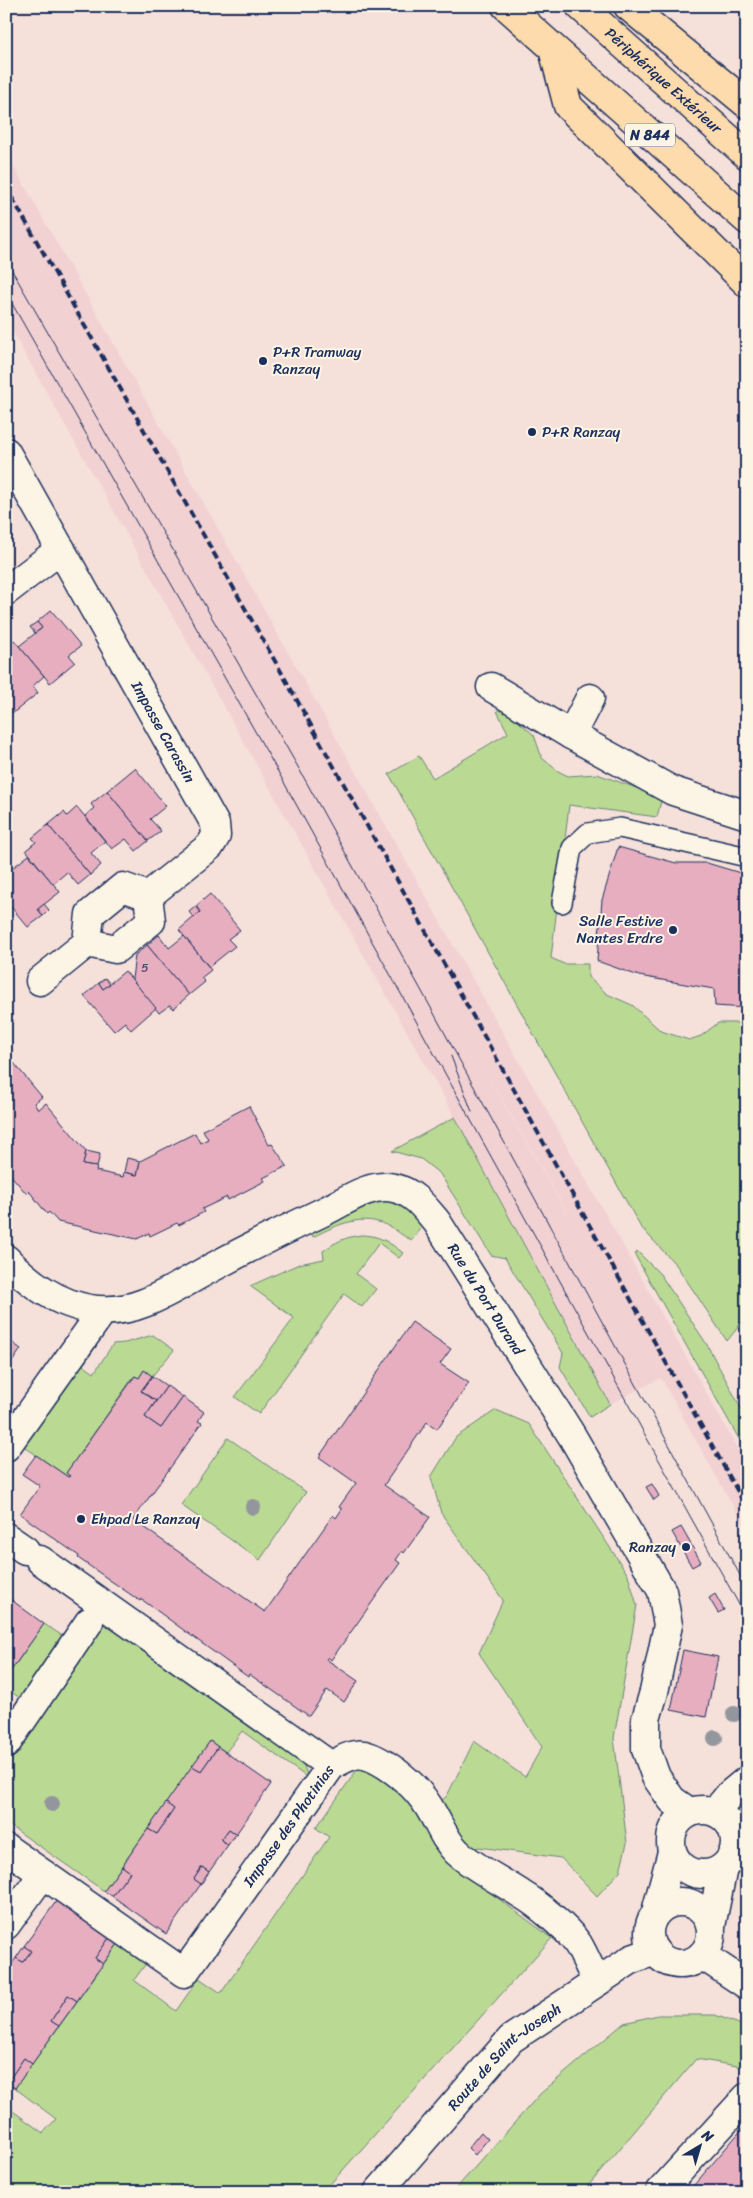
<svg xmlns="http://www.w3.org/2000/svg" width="753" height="2198" font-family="Sriracha,sans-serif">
	<rect width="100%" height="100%" fill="#f6e0da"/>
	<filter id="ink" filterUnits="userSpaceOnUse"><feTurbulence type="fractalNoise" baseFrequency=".02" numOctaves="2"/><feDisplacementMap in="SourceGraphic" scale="10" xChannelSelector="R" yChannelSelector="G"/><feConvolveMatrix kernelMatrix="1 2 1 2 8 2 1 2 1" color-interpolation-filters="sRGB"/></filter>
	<g filter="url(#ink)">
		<!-- built -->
		<path fill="#f2d1d2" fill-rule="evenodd" d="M6,153L747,1465V1531L661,1378L610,1404L455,1117L6,320ZM477,1057L547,1177L580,1236Z"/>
		<!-- green -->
		<g fill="#bada93" stroke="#6a8478">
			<polygon points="505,710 534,735 542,758 558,771 568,776 597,774 662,797 657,817 569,805 551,958 564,964 588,964 588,977 607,994 632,1005 661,1031 689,1040 701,1036 718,1023 747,1023 747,1316 727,1341 677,1266 640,1226 389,774 419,756 433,778 508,733 497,711"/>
			<polygon points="455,1117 610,1404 590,1417 560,1367 563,1353 505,1258 491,1255 440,1174 421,1159 392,1151"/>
			<path d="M387,1200L400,1202L423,1224L412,1240C403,1237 397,1230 389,1226C362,1213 338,1224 313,1237L311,1233L365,1206Z"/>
			<path d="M361,1235C379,1235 389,1242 403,1253L399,1258L379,1243L356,1274L376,1289L362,1307L344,1294L259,1414L235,1397L294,1318L250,1286L299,1264L324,1259L323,1251C335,1242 346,1237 361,1235Z"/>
			<polygon points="637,1251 660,1274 706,1343 747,1419 747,1453 635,1255"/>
			<polygon points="153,1335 174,1350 152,1376 144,1370 139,1378 134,1376 66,1473 70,1476 68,1477 22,1445 88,1345 97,1345 83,1365 94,1373 113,1344 125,1343"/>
			<polygon points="496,1410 529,1424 628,1575 637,1605 614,1738 627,1843 620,1871 597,1896 561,1858 479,1847 447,1861 552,1938 323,2192 6,2192 6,2106 43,2133 56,2119 15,2088 121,1940 150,1958 134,1980 176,2011 199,1978 221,1993 329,1837 316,1828 359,1767 367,1768 417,1803 422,1816 447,1796 474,1741 525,1777 542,1747 479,1653 503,1600 441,1513 431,1477 456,1437"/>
			<polygon points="228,1438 306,1492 260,1560 181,1505"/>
			<polygon points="103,1620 302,1760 308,1778 242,1731 226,1752 210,1741 104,1891 6,1823 6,1757"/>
			<polygon points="44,1624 66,1638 24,1701 6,1688 6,1678"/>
			<polygon points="658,2015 715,2015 747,2027 747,2064 743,2067 696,2059 583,2192 453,2192 540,2094 624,2023"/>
		</g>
		<!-- building -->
		<g fill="#e7aec0" stroke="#1b2f5e">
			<polygon points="51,610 81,646 69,655 75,662 50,683 19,646 42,628 37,622"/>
			<polygon points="37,622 42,628 35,633 30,627"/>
			<polygon points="14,640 44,676 33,686 38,693 13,713 6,706 6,647"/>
			<polygon points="135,768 166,806 150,819 161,831 148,841 107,791"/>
			<polygon points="107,791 148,841 136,851 126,839 112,849 85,816 94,808 91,804"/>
			<polygon points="77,807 105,841 91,853 101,865 90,875 48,825 64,812 67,816"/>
			<polygon points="48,825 90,875 78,885 67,872 53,884 26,850 36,842 32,838"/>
			<polygon points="618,847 676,863 707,863 747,875 747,1008 715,1006 714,989 639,976 597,961 602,900"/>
			<polygon points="29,855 60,892 38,909 43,916 28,927 6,901 6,885 10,882 6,873"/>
			<polygon points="210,894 240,930 228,939 235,946 209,967 179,930 200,912 196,906"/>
			<polygon points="44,904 49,910 43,916 38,909"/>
			<polygon points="196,906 200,912 194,918 189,912"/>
			<polygon points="159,935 169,948 184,936 211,970 201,978 205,982 189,995 147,945"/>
			<polygon points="147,945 189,995 173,1009 170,1005 159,1013 132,979 135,955"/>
			<polygon points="125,971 156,1008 131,1030 125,1022 114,1031 84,996 99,983 103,989"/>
			<polygon points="105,978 110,984 103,989 99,983"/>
			<polygon points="9,1057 42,1097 34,1103 38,1110 46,1103 86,1151 83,1165 97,1167 96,1171 123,1177 124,1172 137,1175 140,1161 195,1133 200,1143 208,1139 203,1130 249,1106 269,1145 272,1144 287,1166 263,1178 265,1181 228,1200 227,1197 202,1209 204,1212 179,1225 177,1223 150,1236 149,1233 137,1239 58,1222 49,1212 47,1214 29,1191 26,1193 8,1172 11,1170 6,1164 6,1059"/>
			<polygon points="86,1151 100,1154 97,1167 83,1165"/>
			<polygon points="127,1158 140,1161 137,1175 124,1172"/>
			<polygon points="412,1322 451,1349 440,1364 469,1383 437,1429 427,1422 384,1485 430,1517 404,1553 402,1551 396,1560 400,1563 331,1660 328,1657 326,1659 358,1681 344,1702 327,1690 309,1716 249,1674 248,1677 141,1599 140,1601 78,1558 79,1556 20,1514 40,1486 22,1474 36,1455 68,1477 70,1476 66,1473 135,1376 139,1378 144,1370 152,1376 141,1391 156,1401 145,1417 161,1428 183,1397 204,1412 198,1421 202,1423 133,1520 265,1612 333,1515 336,1518 342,1509 339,1507 356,1483 319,1457"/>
			<polygon points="6,1338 21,1349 6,1371"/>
			<polygon points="152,1376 167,1386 156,1401 141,1391"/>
			<polygon points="167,1386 183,1397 161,1428 145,1417"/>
			<polygon points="652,1484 659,1496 654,1500 646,1487"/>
			<polygon points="681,1527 701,1562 692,1567 672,1532"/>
			<polygon points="715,1594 724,1610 718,1613 709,1598"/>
			<polygon points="6,1596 44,1624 9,1673 6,1671"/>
			<polygon points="683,1650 718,1657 706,1717 671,1710"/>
			<polygon points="210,1741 218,1747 201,1771 192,1766"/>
			<polygon points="218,1747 271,1784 236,1834 229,1829 221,1840 228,1845 209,1872 202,1867 194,1879 201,1884 166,1934 112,1896 130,1872 122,1866 148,1829 157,1834 174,1809 166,1803 192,1766 201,1771"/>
			<polygon points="166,1803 174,1809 157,1834 148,1829"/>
			<polygon points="229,1829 236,1834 228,1845 221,1840"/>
			<polygon points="122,1866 130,1872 112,1896 104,1891"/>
			<polygon points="202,1867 209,1872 201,1884 194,1879"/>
			<polygon points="60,1896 112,1934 95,1958 103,1964 77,2001 68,1995 51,2021 59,2026 32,2064 24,2058 7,2083 6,1972 16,1958 23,1962 31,1951 24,1946"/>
			<polygon points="112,1934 121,1940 103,1964 95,1958"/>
			<polygon points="24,1946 31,1951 23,1962 16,1958"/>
			<polygon points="68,1995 77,2001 59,2026 51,2021"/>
			<polygon points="24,2058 32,2064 15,2088 7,2083"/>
			<polygon points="744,2127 747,2127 747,2188 743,2192 688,2192"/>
			<polygon points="481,2132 488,2139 475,2155 468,2148"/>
		</g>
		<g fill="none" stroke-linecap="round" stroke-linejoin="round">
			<!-- service casing -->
			<g stroke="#1b2f5e" stroke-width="22">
				<polyline id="service" points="562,903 572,848 588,833 620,828 747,857"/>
			</g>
			<!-- minor casing -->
			<g stroke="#1b2f5e" stroke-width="31">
				<g id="minor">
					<path id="s1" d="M6,452L215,824L216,836L210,846L148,896"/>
					<polyline points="6,591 61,549"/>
					<polyline points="491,687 571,735 673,791 747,815"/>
					<polyline points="571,735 590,698"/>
					<polyline points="87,943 116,949 151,921 148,896"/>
					<polyline points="40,981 87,943 90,914 123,887 148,896"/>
					<path id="s2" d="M6,1259C42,1297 91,1324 144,1303C168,1294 192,1278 215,1266C252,1246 289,1228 327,1210C347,1200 370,1183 394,1188C414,1192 425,1208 437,1222L572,1436L662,1591L668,1625L654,1692L646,1719V1749L656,1777L672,1800L689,1812"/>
					<polyline points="6,1447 102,1312"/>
					<polyline points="6,1537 25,1550"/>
					<polyline points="40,1560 331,1766"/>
					<polyline points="6,1744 89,1622"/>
					<path id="s3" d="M6,1848L184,1973L331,1766C355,1752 361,1750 386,1765C406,1778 421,1792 433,1814C441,1828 445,1840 457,1852C476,1869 500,1880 521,1894C538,1904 567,1928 578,1944C585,1956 590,1969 597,1982"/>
					<polyline points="6,1925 43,1874"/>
					<polyline points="702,1955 747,1985"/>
					<polyline points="660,2192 747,2097"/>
				</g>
			</g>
			<!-- tertiary casing -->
			<g stroke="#1b2f5e" stroke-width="31">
				<g id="tertiary">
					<circle cx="703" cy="1842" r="32"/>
					<polyline points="715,1812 730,1794 747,1780"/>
					<circle cx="680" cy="1933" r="31"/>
					<polyline points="656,1912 672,1852"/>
					<polyline points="711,1926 723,1868"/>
					<path id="s4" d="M378,2192L511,2039L632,1959L655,1951"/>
				</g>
			</g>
			<!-- trunk casing -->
			<g stroke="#1b2f5e" stroke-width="31">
				<g id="trunk">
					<polyline points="506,6 747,220"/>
					<path id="s5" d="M580,6L747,155"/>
					<polyline points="628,6 747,104"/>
					<polyline points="553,49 568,106 747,283"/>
				</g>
			</g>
			<!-- service -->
			<use href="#service" stroke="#fcf5e5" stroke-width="19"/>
			<!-- minor -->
			<use href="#minor" stroke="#fcf5e5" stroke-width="28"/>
			<!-- tertiary -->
			<use href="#tertiary" stroke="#fcf5e5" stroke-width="28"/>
			<!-- trunk -->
			<use href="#trunk" stroke="#fedbac" stroke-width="28"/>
			<!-- tram -->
			<g stroke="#1b2f5e" stroke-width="1">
				<polyline points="6,260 298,767 436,1017 747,1588"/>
				<polyline points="6,293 281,777 747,1619"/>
				<polyline points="451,1056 472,1112"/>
			</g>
			<!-- rail -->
			<polyline stroke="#1b2f5e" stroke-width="4" stroke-dasharray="8 4" stroke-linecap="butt" points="6,187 288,684 747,1508"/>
		</g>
		<!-- trees -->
		<g fill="#94969d">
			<circle cx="253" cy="1507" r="8"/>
			<circle cx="734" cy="1714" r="8"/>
			<circle cx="715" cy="1738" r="8"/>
			<circle cx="52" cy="1804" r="8"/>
		</g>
	</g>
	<!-- markers -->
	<g fill="#1b2f5e" stroke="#fcf5e5" stroke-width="2">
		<circle cx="263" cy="361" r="5"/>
		<circle cx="532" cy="432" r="5"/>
		<circle cx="673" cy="930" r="5"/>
		<circle cx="81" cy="1519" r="5"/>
		<circle cx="686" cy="1547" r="5"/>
	</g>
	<g text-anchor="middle" stroke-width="4" stroke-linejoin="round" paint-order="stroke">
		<!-- number labels -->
		<g font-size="12" fill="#4e4f76">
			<text x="145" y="972">5</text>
		</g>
		<!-- shield labels -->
		<rect fill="#fcf5e5" stroke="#5e6a86" stroke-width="1" x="625" y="123.5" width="50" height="23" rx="4"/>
		<g font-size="14" font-weight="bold" fill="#1b2f5e">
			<text x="650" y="140">N 844</text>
		</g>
		<!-- street labels -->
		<g font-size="15" fill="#1b2f5e" stroke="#fcf5e5">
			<text dy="5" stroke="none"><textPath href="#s5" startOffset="112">Périphérique Extérieur</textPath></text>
			<text dy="5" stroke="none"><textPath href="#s1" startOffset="321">Impasse Carassin</textPath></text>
			<text dy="5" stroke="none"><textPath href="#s2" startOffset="579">Rue du Port Durand</textPath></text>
			<text dy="5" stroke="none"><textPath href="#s3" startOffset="398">Impasse des Photinias</textPath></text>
			<text dy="5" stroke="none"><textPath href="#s4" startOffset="186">Route de Saint-Joseph</textPath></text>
		</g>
		<!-- poi labels -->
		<g font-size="15" fill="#1b2f5e" stroke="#fcf5e5" text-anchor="start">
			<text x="273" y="357">P+R Tramway<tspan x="273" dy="17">Ranzay</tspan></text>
			<text x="542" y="437">P+R Ranzay</text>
			<text x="663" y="926" text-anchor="end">Salle Festive<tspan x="663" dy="17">Nantes Erdre</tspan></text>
			<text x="91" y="1524">Ehpad Le Ranzay</text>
			<text x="676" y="1552" text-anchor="end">Ranzay</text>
		</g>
	</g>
	<!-- margin -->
	<rect width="753" height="2198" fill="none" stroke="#fcf5e5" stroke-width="25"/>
	<rect x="12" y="12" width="728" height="2173" fill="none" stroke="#1b2f5e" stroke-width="2" filter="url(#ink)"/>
	<!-- north arrow -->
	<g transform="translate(700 2146) rotate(38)" stroke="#fcf5e5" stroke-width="4" paint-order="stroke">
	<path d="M0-4L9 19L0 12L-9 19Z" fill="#1b2f5e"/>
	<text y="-8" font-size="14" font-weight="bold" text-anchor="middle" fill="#1b2f5e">N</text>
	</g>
</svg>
